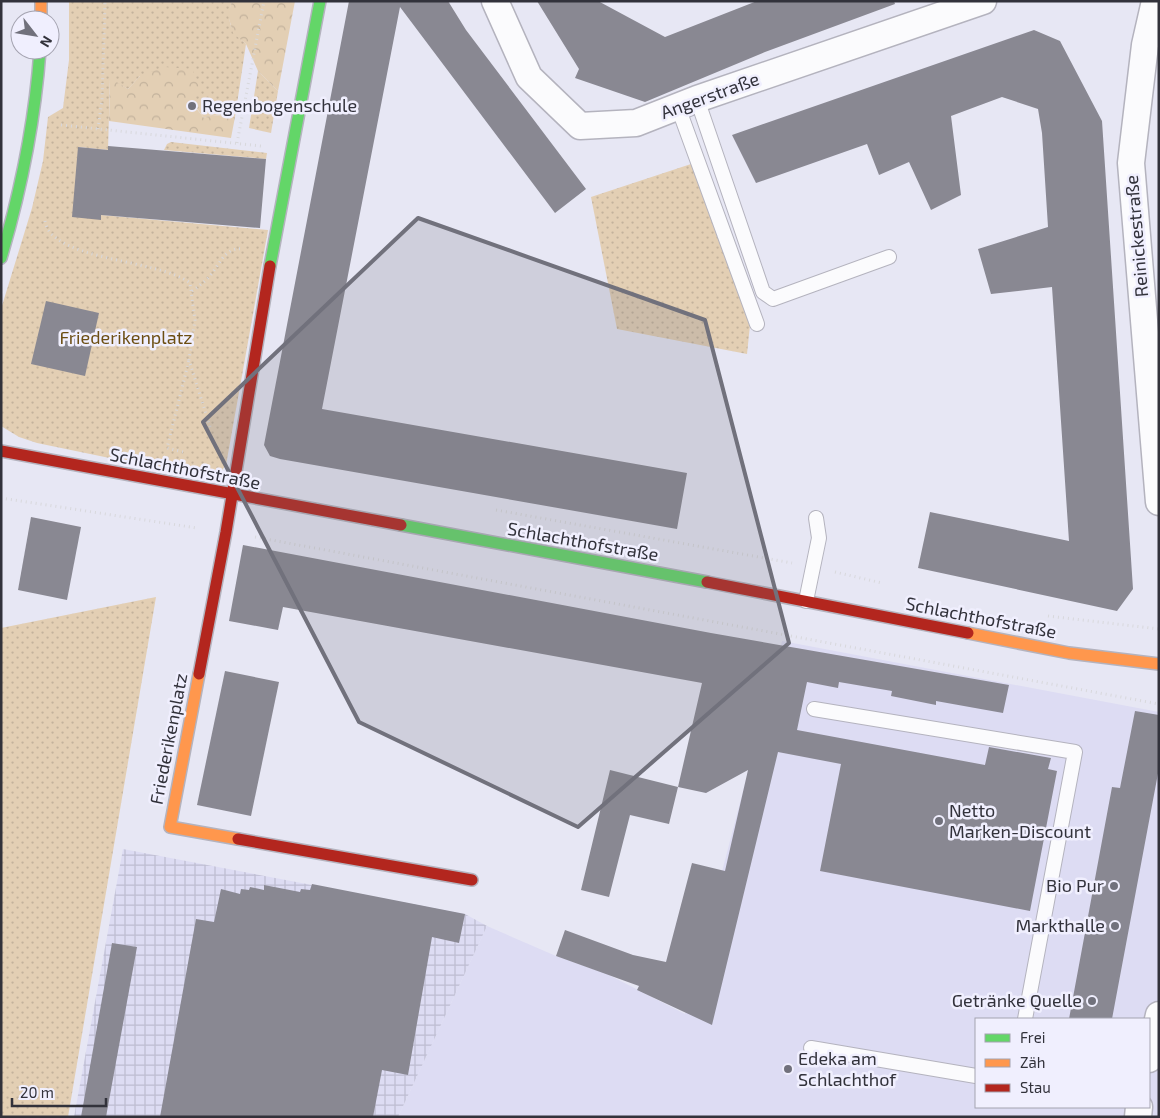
<svg xmlns="http://www.w3.org/2000/svg" width="1160" height="1118" font-family="'Exo 2',sans-serif">
	<defs>
		<pattern id="industrial-grid" width="8" height="8" patternUnits="userSpaceOnUse" patternTransform="scale(1.25)"><rect width="8" height="8" fill="#dddcf3"/><path d="M0 4h8M4 0v8" fill="none" stroke="#bebdd1"/></pattern>
		<pattern id="grass-dots" width="8" height="8" patternUnits="userSpaceOnUse" patternTransform="scale(1.25)"><rect width="8" height="8" fill="#e3cfb4"/><path d="M2 2h.1M6 6h.1" fill="none" stroke="#c3b29c" stroke-width="1.8" stroke-linecap="round"/></pattern>
		<pattern id="forest-crowns" width="20" height="18" patternUnits="userSpaceOnUse" patternTransform="scale(1.25)"><rect width="20" height="18" fill="#e3cfb4"/><path d="M2 6a3 3 0 1 1 6 0M12 15a3 3 0 1 1 6 0" fill="none" stroke="#c3b29c"/></pattern>
	</defs>
	<rect width="100%" height="100%" fill="#e7e7f4"/>
	<!-- built -->
	<path fill="#dddcf3" fill-rule="evenodd" d="M782,641L1159,712V1117H398L487,926L556,956L607,974L685,1014ZM976,1019H1149V1107H976Z"/>
	<!-- industrial -->
	<polygon fill="url(#industrial-grid)" points="123,849 465,914 487,926 398,1117 74,1117"/>
	<!-- grass -->
	<g fill="url(#grass-dots)">
		<path d="M69,1H232C226,22 230,30 246,44L235,117L212,115L204,118L192,102L140,76L128,89L110,79L108,150L79,147L101,219V215L268,230L226,465L219,474L211,479L37,443L19,437L1,426V309L32,208L43,161L48,117L63,108L69,60Z"/>
		<polygon points="258,71 278,91 271,133 249,128"/>
		<polygon points="171,142 267,153 266,159 164,150 167,144"/>
		<polygon points="691,164 750,325 747,354 617,329 591,197"/>
		<polygon points="156,597 68,1117 1,1117 1,628"/>
	</g>
	<!-- forest -->
	<g fill="url(#forest-crowns)">
		<polygon points="232,1 295,1 278,91 258,71 246,44 233,33 228,15"/>
		<polygon points="164,67 192,69 200,87 192,103 204,118 212,115 235,117 231,138 109,121 110,78 128,89 140,76"/>
	</g>
	<!-- building -->
	<g fill="#898892">
		<polygon points="349,1 448,1 466,30 586,189 555,213 400,7 322,409 687,473 677,529 280,459 270,456 264,445"/>
		<polygon points="537,1 598,1 665,37 757,1 894,1 895,4 765,52 645,102 575,78 579,69"/>
		<polygon points="1034,30 1060,41 1102,121 1133,589 1117,611 918,568 930,512 1069,541 1052,287 991,294 978,249 1048,227 1042,133 1038,109 1002,97 951,116 961,195 931,210 909,162 879,175 867,144 756,183 732,135"/>
		<polygon points="108,146 266,159 260,228 101,215 101,220 72,217 78,147 108,150"/>
		<polygon points="46,301 99,313 85,376 31,364"/>
		<polygon points="31,517 81,527 67,600 18,590"/>
		<polygon points="243,545 711,633 1009,685 1003,713 936,701 936,705 891,696 892,691 839,682 838,688 807,682 797,730 985,765 989,747 1051,758 1048,769 1057,771 1030,911 820,871 841,764 778,752 712,1025 637,990 639,986 556,956 565,930 633,955 666,962 692,863 725,871 748,770 706,793 678,787 702,683 283,607 278,630 229,621"/>
		<polygon points="225,671 279,682 251,816 197,805"/>
		<polygon points="1135,711 1159,715 1159,768 1112,1019 1069,1019 1112,787 1120,788"/>
		<polygon points="610,770 678,787 669,824 630,815 609,897 581,890"/>
		<polygon points="312,884 465,914 459,943 432,937 408,1075 382,1070 373,1117 160,1117 196,919 214,922 221,889 240,894 241,889 249,890 250,887 264,890 264,885 300,892 301,889 310,890"/>
		<polygon points="112,943 137,947 106,1117 81,1117"/>
	</g>
	<g fill="none" stroke-linecap="round" stroke-linejoin="round">
		<!-- lane casing -->
		<g stroke="#b4b3be" stroke-width="16">
			<g id="lane">
				<polyline points="697,99 763,292 773,299 889,257"/>
				<polyline points="678,107 757,324"/>
				<polyline points="806,601 819,538 816,518"/>
				<polyline points="814,709 1075,752 1025,1019"/>
				<polyline points="811,1048 976,1076"/>
			</g>
		</g>
		<!-- street casing -->
		<g stroke="#b4b3be" stroke-width="29">
			<g id="street">
				<polyline points="495,1 529,77 580,126 636,123 697,99 983,1"/>
				<polyline points="1155,1 1145,45 1131,163 1159,502"/>
				<polyline points="1149,1059 1159,1015"/>
				<polyline points="1138,1117 1139,1107"/>
			</g>
		</g>
		<!-- fast casing -->
		<g stroke="#b4b3be" stroke-width="14">
			<g id="fast">
				<path d="M1,258C21,190 35,121 40,50"/>
				<polyline points="270,266 320,1"/>
				<polyline points="401,525 707,582"/>
			</g>
		</g>
		<!-- slow casing -->
		<g stroke="#b4b3be" stroke-width="14">
			<g id="slow">
				<polyline points="41,1 41,20"/>
				<polyline points="968,633 1069,653 1159,664"/>
				<polyline points="199,674 170,827 238,839"/>
			</g>
		</g>
		<!-- jam casing -->
		<g stroke="#b4b3be" stroke-width="14">
			<g id="jam">
				<polyline points="1,451 401,525"/>
				<polyline points="707,582 968,633"/>
				<polyline points="199,674 226,532 270,266"/>
				<polyline points="238,839 472,880"/>
			</g>
		</g>
		<!-- path -->
		<g stroke="#d8d8dc" stroke-width="3" stroke-dasharray="1 4" stroke-linecap="butt">
			<polyline points="61,125 261,146"/>
			<polyline points="98,129 102,100 105,1"/>
			<polyline points="237,143 264,1"/>
			<path d="M45,221C51,261 159,259 190,283L195,320L189,360L211,430"/>
			<path d="M192,291C198,287 203,283 208,278C219,267 224,246 243,249"/>
			<polyline points="183,452 167,448 189,360"/>
			<polyline points="1,498 197,528"/>
			<polyline points="496,510 792,563"/>
			<polyline points="255,537 1159,704"/>
			<polyline points="835,572 882,583"/>
			<polyline points="1048,616 1159,629"/>
		</g>
		<!-- lane -->
		<use href="#lane" stroke="#fbfbfd" stroke-width="14"/>
		<!-- street -->
		<use href="#street" stroke="#fbfbfd" stroke-width="26"/>
		<!-- fast -->
		<use href="#fast" stroke="#63d668" stroke-width="11"/>
		<!-- slow -->
		<use href="#slow" stroke="#ff974d" stroke-width="11"/>
		<!-- jam -->
		<use href="#jam" stroke="#b3261e" stroke-width="11"/>
	</g>
	<!-- marked area -->
	<path fill="#71717c" fill-opacity="0.2" stroke="#71717c" stroke-width="4" stroke-linejoin="round" d="M418,218L705,320L789,643L578,827L359,722L203,422Z"/>
	<!-- markers -->
	<g fill="#71717c" stroke="#f0effe" stroke-width="2">
		<circle cx="192" cy="106" r="5"/>
		<circle cx="939" cy="821" r="5"/>
		<circle cx="1114" cy="886" r="5"/>
		<circle cx="1115" cy="926" r="5"/>
		<circle cx="1092" cy="1001" r="5"/>
		<circle cx="788" cy="1069" r="5"/>
	</g>
	<g text-anchor="middle" stroke-width="5" stroke-linejoin="round" paint-order="stroke">
		<!-- street labels -->
		<g font-size="18" fill="#32323b" stroke="#f0effe">
			<text transform="translate(710 96) rotate(-20)" y="6">Angerstraße</text>
			<text transform="translate(1137 236) rotate(-95)" y="6">Reinickestraße</text>
			<text transform="translate(185 469) rotate(11)" y="6">Schlachthofstraße</text>
			<text transform="translate(583 542) rotate(10)" y="6">Schlachthofstraße</text>
			<text transform="translate(981 618) rotate(11)" y="6">Schlachthofstraße</text>
			<text transform="translate(169 739) rotate(-79)" y="6">Friederikenplatz</text>
		</g>
		<!-- poi labels -->
		<g font-size="18" fill="#32323b" stroke="#f0effe" text-anchor="start">
			<text x="202" y="112">Regenbogenschule</text>
			<text x="949" y="817">Netto<tspan x="949" dy="21">Marken-Discount</tspan></text>
			<text x="1104" y="892" text-anchor="end">Bio Pur</text>
			<text x="1105" y="932" text-anchor="end">Markthalle</text>
			<text x="1082" y="1007" text-anchor="end">Getränke Quelle</text>
			<text x="798" y="1065">Edeka am<tspan x="798" dy="21">Schlachthof</tspan></text>
		</g>
		<!-- park labels -->
		<g font-size="18" fill="#6c4e13" stroke="#f0effe">
			<text x="126" y="344">Friederikenplatz</text>
		</g>
	</g>
	<!-- border -->
	<rect width="1160" height="1118" fill="none" stroke="#32323b" stroke-width="5"/>
	<!-- legend -->
	<rect x="975" y="1018" width="175" height="90" fill="#f0effe" stroke="#a4a3b0"/>
	<rect x="985" y="1034" width="25" height="8" fill="#63d668" stroke="#a4a3b0"/>
	<text x="1020" y="1043" font-size="15" fill="#32323b">Frei</text>
	<rect x="985" y="1059" width="25" height="8" fill="#ff974d" stroke="#a4a3b0"/>
	<text x="1020" y="1068" font-size="15" fill="#32323b">Zäh</text>
	<rect x="985" y="1084" width="25" height="8" fill="#b3261e" stroke="#a4a3b0"/>
	<text x="1020" y="1093" font-size="15" fill="#32323b">Stau</text>
	<!-- north arrow -->
	<g transform="translate(35 35) rotate(121)"><circle r="24" fill="#f0effe" stroke="#a4a3b0"/>
	<path d="M0-4L9 19L0 12L-9 19Z" fill="#71717c"/>
	<text y="-8" font-size="14" font-weight="bold" text-anchor="middle" fill="#32323b">N</text>
	</g>
	<!-- scale -->
	<path d="M12 1098v8h94v-8" fill="none" stroke="#32323b" stroke-width="2.5"/>
	<text x="20" y="1098" font-size="15" fill="#32323b" stroke="#f0effe" stroke-width="4" paint-order="stroke">20 m</text>
</svg>
